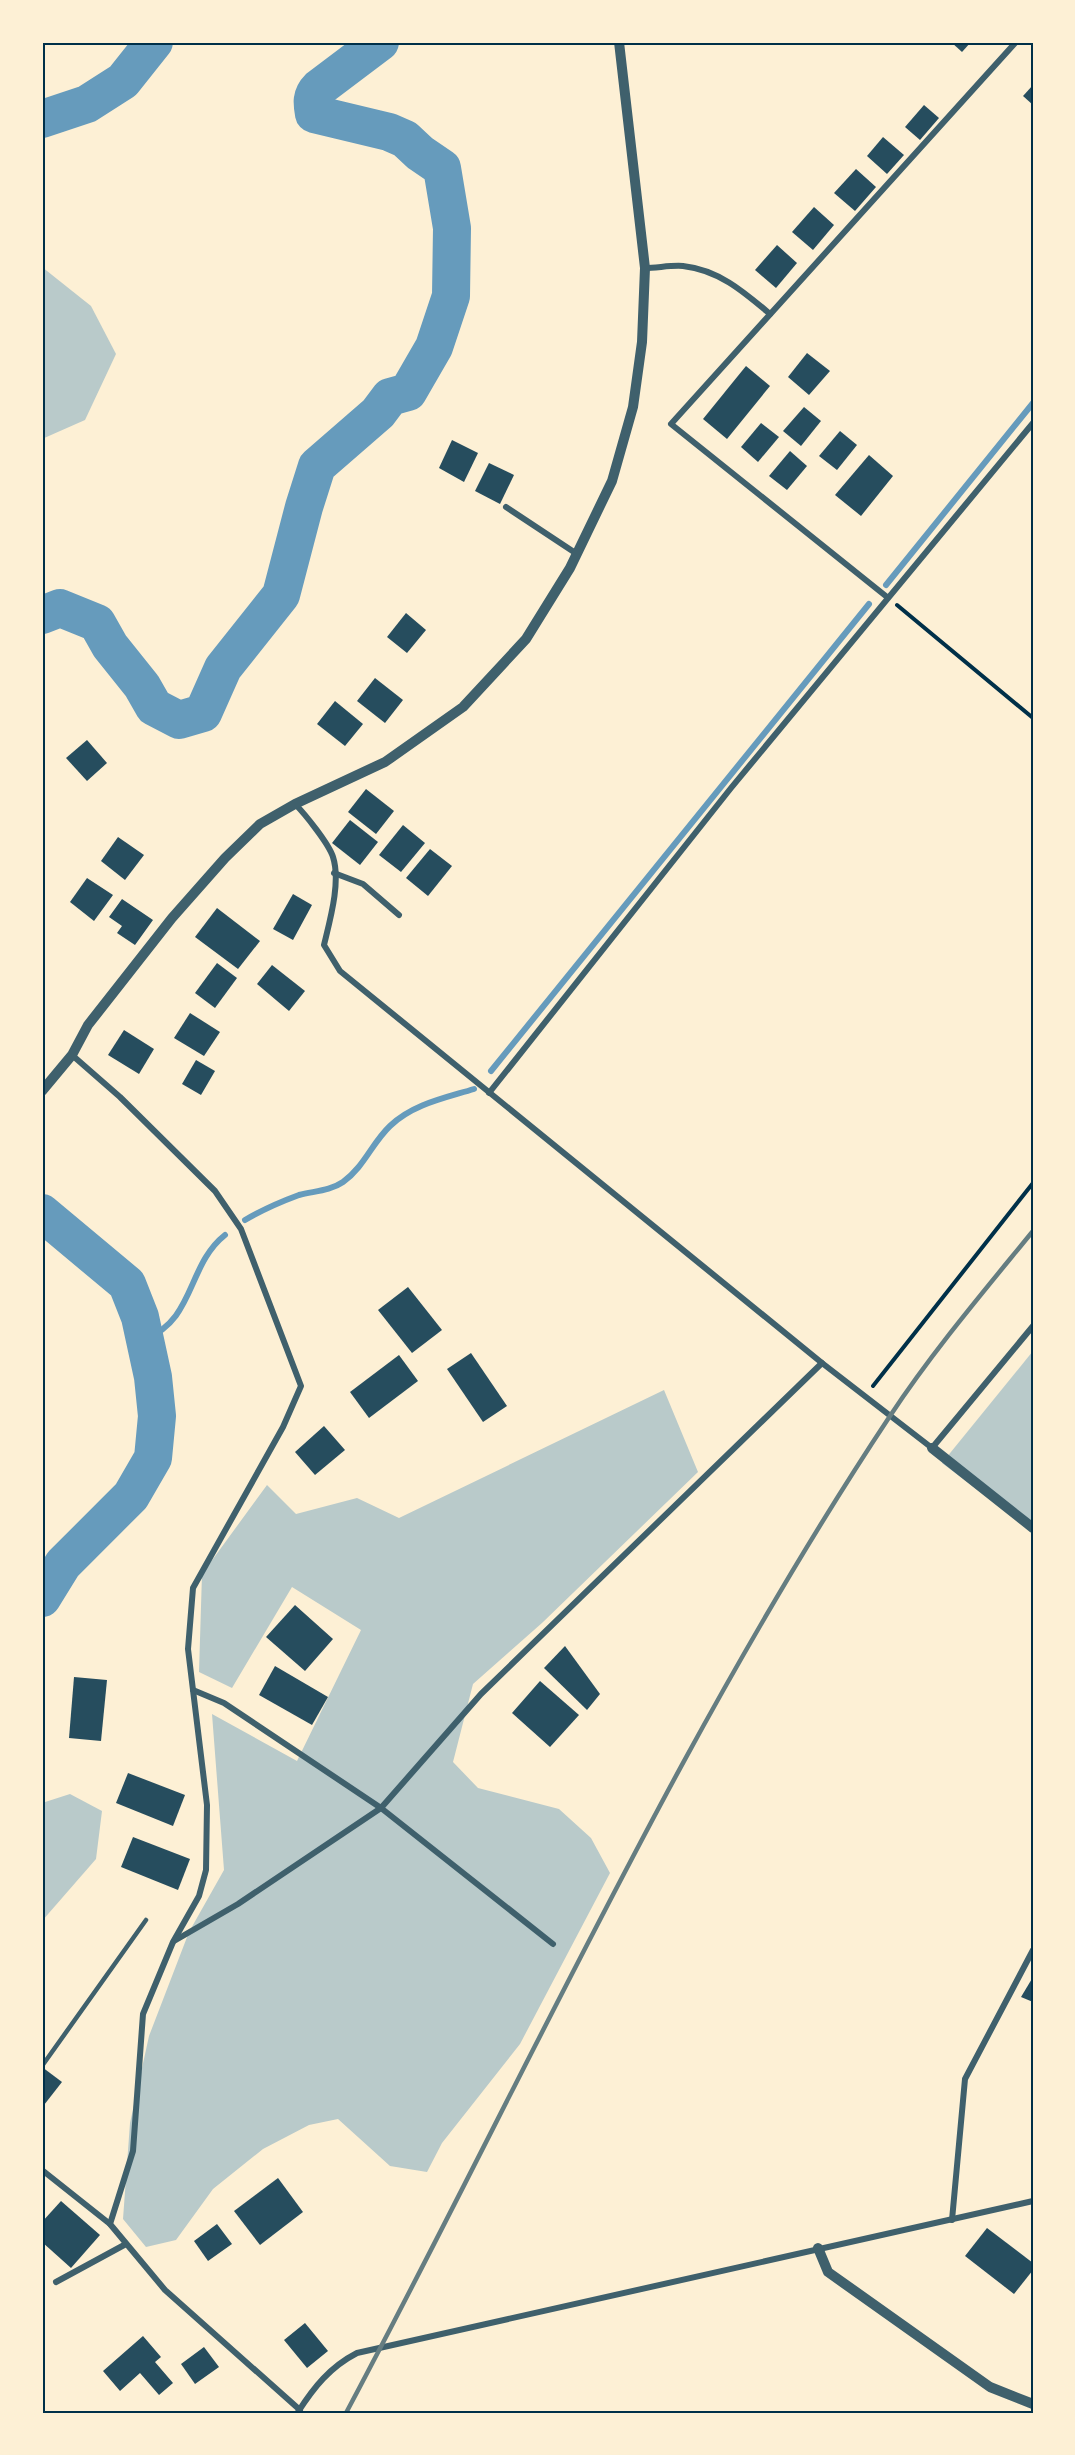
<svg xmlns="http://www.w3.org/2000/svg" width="1075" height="2455" font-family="Inter,sans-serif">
	<rect width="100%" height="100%" fill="#fdf0d5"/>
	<!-- green -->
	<g fill="#b9caca">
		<polygon points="42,267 91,306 116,354 85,420 42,439"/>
		<polygon points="1033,1351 1033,1532 942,1463"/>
		<polygon points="664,1390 698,1472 542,1623 473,1684 453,1762 478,1788 559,1809 591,1838 610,1873 520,2044 442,2143 427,2172 390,2166 338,2119 309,2125 263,2149 213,2189 176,2240 146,2247 123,2219 130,2123 149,2036 189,1932 224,1870 212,1714 297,1761 361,1630 292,1587 232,1688 199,1672 202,1574 267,1485 296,1514 357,1498 399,1518"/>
		<polygon points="70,1794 102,1811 96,1859 42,1921 42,1803"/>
	</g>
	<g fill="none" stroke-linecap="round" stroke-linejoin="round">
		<!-- stream -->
		<g stroke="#669bbc" stroke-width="6">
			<polyline points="886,585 1033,403"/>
			<polyline points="491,1071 869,604"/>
			<path d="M245,1220C262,1210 280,1202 299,1195C314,1191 330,1191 343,1182C364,1167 372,1143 390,1126C413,1104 445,1098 474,1089"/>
			<path d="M145,1339C195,1320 187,1265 225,1235"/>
		</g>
		<!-- river -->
		<g stroke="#669bbc" stroke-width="38">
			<polyline points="42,119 87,104 123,81 154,42"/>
			<path d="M42,615L60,608L97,623L110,646L142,686L154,707L179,720L203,713L223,668L281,595L304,507L317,466L378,413L390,397L408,392L434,347L451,296L452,228L442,168L420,153L405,139L389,132L314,114C312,103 311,96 319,88L380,42"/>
			<polyline points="42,1213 127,1284 140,1317 153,1377 157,1416 153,1458 131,1496 63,1564 42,1598"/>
		</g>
	</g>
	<!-- building -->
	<g fill="#264d5e">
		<polygon points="951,42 971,42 962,52"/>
		<polygon points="1033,85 1033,105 1023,96"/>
		<polygon points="924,105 939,118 920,140 905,127"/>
		<polygon points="883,137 904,155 887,174 867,156"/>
		<polygon points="856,169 876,187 855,211 834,193"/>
		<polygon points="814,207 834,225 813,250 792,232"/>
		<polygon points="777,245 797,263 776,288 755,270"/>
		<polygon points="807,353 830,371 809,395 788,377"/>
		<polygon points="746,366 770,386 727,439 703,419"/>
		<polygon points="804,407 821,421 801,446 783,431"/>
		<polygon points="761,423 779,437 758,462 741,447"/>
		<polygon points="840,431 857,445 837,470 819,456"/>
		<polygon points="452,440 478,453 464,482 439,468"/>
		<polygon points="790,451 807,466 787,490 769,476"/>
		<polygon points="869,455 893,476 861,516 835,495"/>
		<polygon points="489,463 514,475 500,504 475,491"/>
		<polygon points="406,613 426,630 407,653 387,637"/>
		<polygon points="375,678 403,700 385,723 357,701"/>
		<polygon points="335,701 363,724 345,746 317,724"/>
		<polygon points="87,740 107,763 87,781 66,758"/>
		<polygon points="366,789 394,811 376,834 348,812"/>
		<polygon points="350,820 378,842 360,865 332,843"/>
		<polygon points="403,825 425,843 401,872 379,855"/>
		<polygon points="118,837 144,855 125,880 101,861"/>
		<polygon points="430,849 452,866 428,896 406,878"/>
		<polygon points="87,878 113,895 94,921 70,902"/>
		<polygon points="293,894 312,905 293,940 273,929"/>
		<polygon points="122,899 153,920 135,945 117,933 122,926 109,917"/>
		<polygon points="217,908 260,941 238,969 195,937"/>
		<polygon points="217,963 237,978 215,1008 195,993"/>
		<polygon points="272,965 305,991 289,1011 257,984"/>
		<polygon points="190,1013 220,1032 204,1056 174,1038"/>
		<polygon points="124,1030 154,1049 139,1074 108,1055"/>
		<polygon points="196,1060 215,1071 201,1095 182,1084"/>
		<polygon points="408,1287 442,1330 412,1353 378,1310"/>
		<polygon points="471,1353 507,1406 483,1422 447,1369"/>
		<polygon points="399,1355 418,1381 369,1418 350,1392"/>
		<polygon points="324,1426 345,1450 315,1475 295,1452"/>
		<polygon points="295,1605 333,1639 305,1671 266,1637"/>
		<polygon points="565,1646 600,1694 587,1710 544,1668"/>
		<polygon points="275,1666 328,1697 312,1725 259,1695"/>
		<polygon points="74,1677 107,1680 101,1741 69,1738"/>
		<polygon points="540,1681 579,1715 550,1747 512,1713"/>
		<polygon points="128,1773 185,1795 173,1826 116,1803"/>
		<polygon points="133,1837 190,1859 178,1890 121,1867"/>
		<polygon points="1033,1977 1033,2002 1021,1997"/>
		<polygon points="42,2067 62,2082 44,2105 42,2103"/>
		<polygon points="278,2178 303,2212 260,2245 234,2211"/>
		<polygon points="61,2201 100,2235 71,2268 42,2242 42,2222"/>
		<polygon points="217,2224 232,2244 208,2261 194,2241"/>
		<polygon points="987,2228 1033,2263 1033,2270 1014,2294 965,2256"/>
		<polygon points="305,2323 328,2351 307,2368 284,2340"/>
		<polygon points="143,2336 161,2357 155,2362 173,2383 159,2395 140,2373 120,2391 103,2371"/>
		<polygon points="204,2347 219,2367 195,2384 181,2364"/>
	</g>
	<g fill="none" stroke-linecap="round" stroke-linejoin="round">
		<!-- path -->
		<g stroke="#003049" stroke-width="4">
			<polyline points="897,605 1033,718"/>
			<polyline points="873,1386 1033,1183"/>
		</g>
		<!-- service -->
		<polyline stroke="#3f606c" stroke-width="4.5" points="42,2066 146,1920"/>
		<!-- minor -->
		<g stroke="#3f606c" stroke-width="6">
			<path d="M645,268C657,268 671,265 683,266C719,270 744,292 770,314"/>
			<polyline points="506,507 577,554"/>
			<polyline points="887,597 671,424 1016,42"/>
			<path d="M295,804C305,814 329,844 333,857C341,882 330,920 324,945L340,971L822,1363L932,1448L1033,1326"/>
			<polyline points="334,873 363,884 399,915"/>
			<polyline points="72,1055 120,1097 215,1191 241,1229 301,1386 283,1427 193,1588 188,1649 207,1805 206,1870 199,1896 173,1942 143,2014 133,2151 110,2224 165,2290 300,2410"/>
			<polyline points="489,1093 731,788 1033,423"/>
			<polyline points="193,1690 224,1703 381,1808 553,1944"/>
			<polyline points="174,1941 238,1904 381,1808 481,1694 822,1363"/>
			<polyline points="42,2170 110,2224"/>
			<polyline points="952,2220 965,2079 1033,1950"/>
			<polyline points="56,2282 126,2244"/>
			<path d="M298,2412C314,2387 330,2367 357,2353L1033,2201"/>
		</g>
		<!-- tertiary -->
		<g stroke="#3f606c" stroke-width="10">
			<polyline points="42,1091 72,1055 88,1025 172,918 225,858 260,824 295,804 385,762 463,707 526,639 570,568 612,481 633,407 642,342 645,268 619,42"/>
			<polyline points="932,1448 1033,1528"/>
			<polyline points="818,2248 828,2272 990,2387 1033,2404"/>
		</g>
		<!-- rail -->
		<path stroke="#657d81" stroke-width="4.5" d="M346,2413C524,2079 680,1732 890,1416C933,1351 984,1291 1033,1231"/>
	</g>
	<!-- border -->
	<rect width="1075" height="2455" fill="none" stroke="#fdf0d5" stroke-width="87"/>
	<rect x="44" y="44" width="988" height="2368" fill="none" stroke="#003049" stroke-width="2"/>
</svg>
